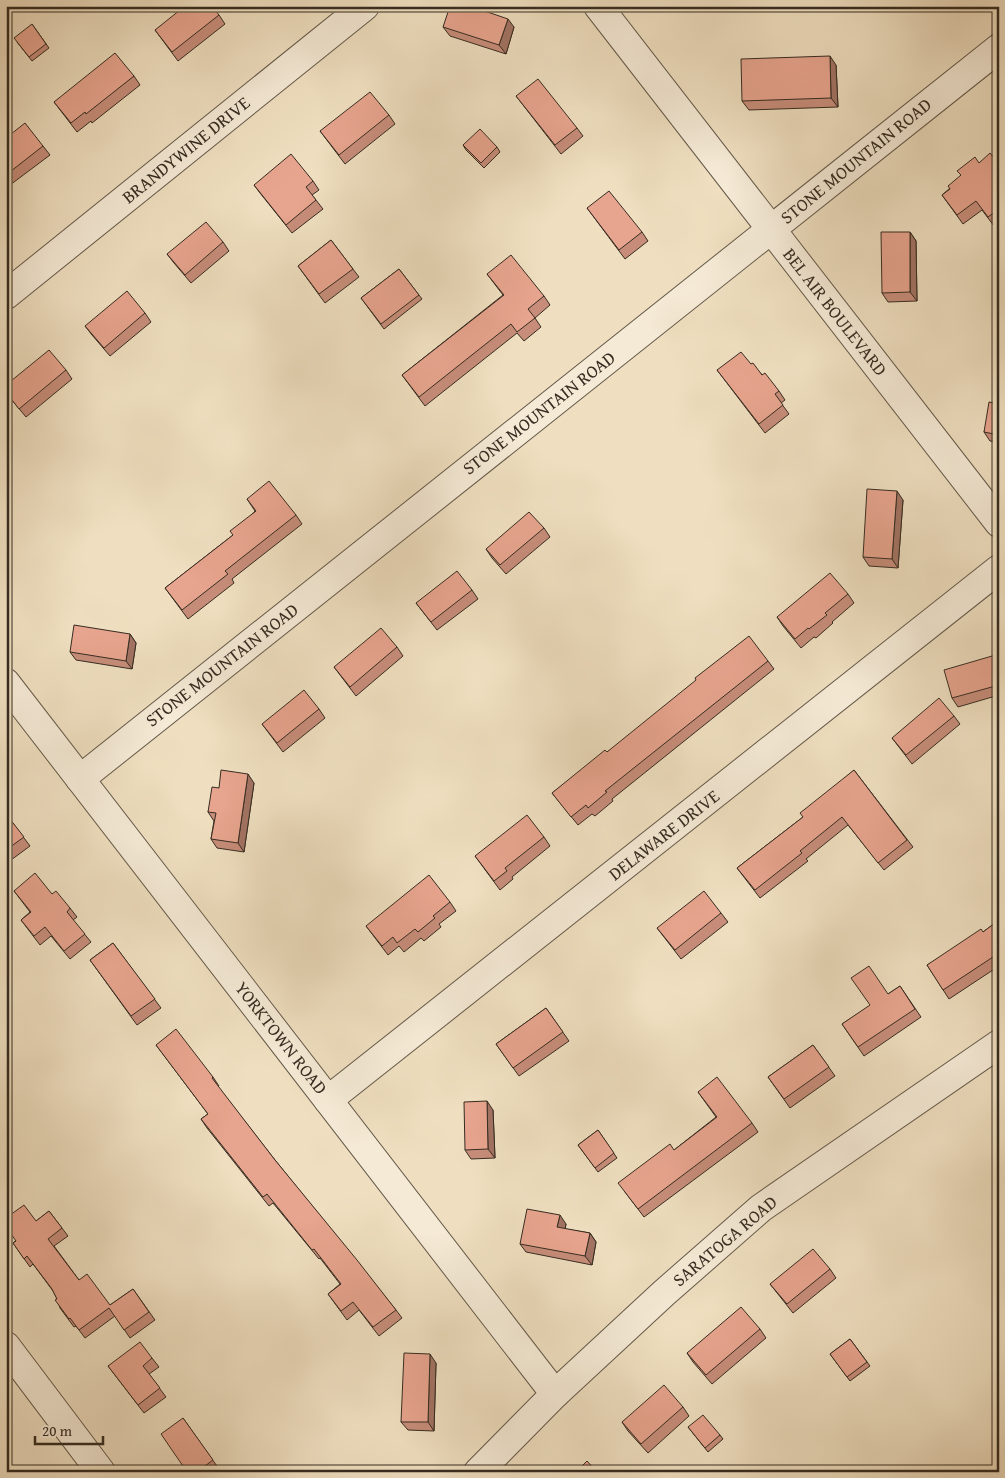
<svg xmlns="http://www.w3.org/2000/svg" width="1005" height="1478" font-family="'Gentium Book Plus',serif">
	<rect width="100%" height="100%" fill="#efdfc0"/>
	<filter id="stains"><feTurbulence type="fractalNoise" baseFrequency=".004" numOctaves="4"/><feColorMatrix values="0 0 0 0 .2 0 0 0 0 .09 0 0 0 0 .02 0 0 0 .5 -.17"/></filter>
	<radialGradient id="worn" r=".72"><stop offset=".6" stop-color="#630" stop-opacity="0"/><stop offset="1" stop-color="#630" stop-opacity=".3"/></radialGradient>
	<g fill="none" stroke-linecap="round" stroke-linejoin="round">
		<!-- minor casing -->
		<g stroke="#645949" stroke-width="30">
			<g id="minor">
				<polyline points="598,6 999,523"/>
				<polyline points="6,295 365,6"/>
				<polyline points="6,683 555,1394"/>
				<polyline points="80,779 999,48"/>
				<polyline points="328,1100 999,569"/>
				<polyline points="6,1346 101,1472"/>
				<polyline points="478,1472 555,1394 664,1293 761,1208 999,1044"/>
			</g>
		</g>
		<!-- minor -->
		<use href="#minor" stroke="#f5ead6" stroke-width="28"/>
	</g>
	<!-- wall -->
	<g fill="#c78d7a" stroke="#362c21">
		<polygon points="219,15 225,24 178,61 155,30"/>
		<polygon points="32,24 49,48 32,61 17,42"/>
		<polygon points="443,27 514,27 506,54 450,36"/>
		<polygon points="836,65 838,107 749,110 742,101"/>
		<polygon points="134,76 140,85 92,123 91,121 77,132 54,102"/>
		<polygon points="516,96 577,128 583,136 561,154"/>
		<polygon points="389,115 395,124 345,164 320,131"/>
		<polygon points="6,138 43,146 50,155 6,188"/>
		<polygon points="463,145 497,147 500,152 484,168 466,150"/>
		<polygon points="979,163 999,164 999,222 994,226 982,210 963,224 942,195"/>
		<polygon points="313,181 319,190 312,195 323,209 292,233 260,193 254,185"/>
		<polygon points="587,208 642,232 648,241 625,259"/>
		<polygon points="910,232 916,241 917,301 888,302 882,293"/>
		<polygon points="331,240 359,277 325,303 298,266"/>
		<polygon points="223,242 229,251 191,283 174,263 167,254"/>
		<polygon points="399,269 422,299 384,329 361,298"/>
		<polygon points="487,274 544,296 550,305 535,318 541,327 524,341 517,333 425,406 402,375 503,295"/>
		<polygon points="145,313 151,322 110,356 92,335 85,326"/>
		<polygon points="751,364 779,391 785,400 781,403 789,414 765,433 717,370"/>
		<polygon points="66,370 72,379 26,417 6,393 6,385"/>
		<polygon points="999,404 999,442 990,441 984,432"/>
		<polygon points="247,499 296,515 302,524 232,579 234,583 188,619 165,588 233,535 255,511"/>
		<polygon points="903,500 898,568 869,566 863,557"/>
		<polygon points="544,528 550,537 506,574 492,558 486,549"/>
		<polygon points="472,590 478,599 437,630 416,603"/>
		<polygon points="848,594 854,603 832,622 833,623 816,638 814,637 801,648 783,626 777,617"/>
		<polygon points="130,634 136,643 132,669 76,660 70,652"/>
		<polygon points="397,647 403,656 356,696 334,667"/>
		<polygon points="999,654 999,695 958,707 952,698"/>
		<polygon points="768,661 774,669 612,799 613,801 595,816 592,814 578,825 552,793 607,752"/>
		<polygon points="319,709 325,718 283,752 262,724"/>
		<polygon points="954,716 960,724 912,764 892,738"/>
		<polygon points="854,770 913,847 884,870 848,825 806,859 808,861 760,898 737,868 803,817"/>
		<polygon points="254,783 244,852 217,848 211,839 214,821 208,812 219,788"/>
		<polygon points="6,814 30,846 7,863 6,863"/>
		<polygon points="544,837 550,846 512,877 513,879 500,890 475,856"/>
		<polygon points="14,891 52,894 70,908 77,917 73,920 91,942 70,959 51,936 40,945 21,920 30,912"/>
		<polygon points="450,902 456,911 439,924 441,927 424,941 421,938 404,952 399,946 388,955 366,926"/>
		<polygon points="721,913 728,922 681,959 657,928"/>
		<polygon points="999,920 999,966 949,999 927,965 983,932"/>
		<polygon points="113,943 161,1008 137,1025 90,960"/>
		<polygon points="900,986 921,1017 864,1056 842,1024"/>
		<polygon points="546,1008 569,1041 519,1076 496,1044"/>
		<polygon points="156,1045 213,1077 219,1086 218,1087 275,1160 396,1310 402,1318 379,1336 359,1310 347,1320 328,1294 340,1284 320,1258 319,1259 273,1203 269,1206 207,1128 201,1119 208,1114"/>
		<polygon points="813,1045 835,1076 790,1108 768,1077"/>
		<polygon points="698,1092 752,1123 758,1132 644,1217 625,1192 674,1150 716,1117"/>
		<polygon points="493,1110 495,1158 471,1159 465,1150"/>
		<polygon points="598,1130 617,1158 598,1172 578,1145"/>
		<polygon points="49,1211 68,1236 54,1246 79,1280 110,1305 133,1289 155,1320 130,1338 115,1316 85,1338 76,1326 74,1327 60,1308 57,1299 53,1291 33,1264 30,1267 13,1243 36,1221"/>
		<polygon points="566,1224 565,1229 590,1233 596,1242 592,1265 526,1252 520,1244"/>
		<polygon points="830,1269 836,1278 793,1313 770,1284"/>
		<polygon points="760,1329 766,1338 712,1384 693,1362 687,1353"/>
		<polygon points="850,1339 870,1366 850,1381 830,1354"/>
		<polygon points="152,1358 159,1367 149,1374 166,1397 144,1413 108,1366"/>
		<polygon points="436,1363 434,1431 408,1430 401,1422"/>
		<polygon points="683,1407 689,1416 648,1453 628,1431 622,1422"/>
		<polygon points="183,1418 219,1469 215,1472 187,1472"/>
		<polygon points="688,1427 720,1435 723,1439 708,1452"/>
	</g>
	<!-- shaded-wall -->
	<g fill="#a27363" stroke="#362c21">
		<polygon points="508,19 514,27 506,54 499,45"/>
		<polygon points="830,56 836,65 838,107 831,98"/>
		<polygon points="910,232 916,241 917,301 910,292"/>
		<polygon points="897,491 903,500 898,568 892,559"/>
		<polygon points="130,634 136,643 132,669 126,661"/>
		<polygon points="248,774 254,783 244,852 238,843"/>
		<polygon points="487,1101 493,1110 495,1158 488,1149"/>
		<polygon points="560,1215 566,1224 564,1236 557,1227"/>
		<polygon points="590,1233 596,1242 592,1265 585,1256"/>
		<polygon points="430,1354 436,1363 434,1431 428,1422"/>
	</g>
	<!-- building -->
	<g fill="#e7a48e" stroke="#362c21">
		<polygon points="185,6 212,6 219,15 172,52 155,30"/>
		<polygon points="450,6 470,6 508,19 499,45 443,27"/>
		<polygon points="32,24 46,44 29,57 14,38"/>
		<polygon points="115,53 134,76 86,114 85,112 71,123 54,102"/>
		<polygon points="830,56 831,98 742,101 741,59"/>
		<polygon points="538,79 577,128 555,145 516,96"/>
		<polygon points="370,92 389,115 339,155 320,131"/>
		<polygon points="25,123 43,146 6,175 6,138"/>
		<polygon points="480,129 497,147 481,163 463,145"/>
		<polygon points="990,153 999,164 999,183 993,187 999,195 999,209 988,217 976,201 957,215 942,195 950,189 948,186 961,175 957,171 975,157 979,163"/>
		<polygon points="291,154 313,181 306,187 316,200 286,225 254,185"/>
		<polygon points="609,191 642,232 619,250 587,208"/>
		<polygon points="206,222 223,242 185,275 167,254"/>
		<polygon points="881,232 910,232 910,292 882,293"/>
		<polygon points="331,240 353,269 319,294 298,266"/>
		<polygon points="511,255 544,296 528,309 535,318 517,332 511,324 419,397 402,375 504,295 487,274"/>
		<polygon points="399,269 419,295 381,324 361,298"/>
		<polygon points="127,291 145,313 104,348 85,326"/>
		<polygon points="49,350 66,370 19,409 6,392 6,385"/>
		<polygon points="741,352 751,364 753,363 762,375 765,373 779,391 775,394 783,405 759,424 717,370"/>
		<polygon points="989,402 999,404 999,435 984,432"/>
		<polygon points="269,481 296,515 225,571 228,574 182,610 165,588 233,535 230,531 256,511 247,499"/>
		<polygon points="867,489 897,491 892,559 863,557"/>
		<polygon points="529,512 544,528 500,565 486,549"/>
		<polygon points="457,571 472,590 431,622 416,603"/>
		<polygon points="830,573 848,594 825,613 827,615 809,629 808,628 795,639 777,617"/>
		<polygon points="74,625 130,634 126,661 70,652"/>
		<polygon points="381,628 397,647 350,687 334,667"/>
		<polygon points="749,636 768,661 605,791 607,792 588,808 586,805 571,817 552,793 605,750 607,752 696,680 695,678"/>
		<polygon points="999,654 999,685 952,698 944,670"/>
		<polygon points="304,690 319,709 277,743 262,724"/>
		<polygon points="939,698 954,716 906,755 892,738"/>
		<polygon points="221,770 248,774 238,843 211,839 216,813 208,812 212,787 219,788"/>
		<polygon points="854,770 907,840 878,863 842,817 800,851 802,853 755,890 737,868 803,817 800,813"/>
		<polygon points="6,814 24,837 6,850"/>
		<polygon points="527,815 544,837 505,868 507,871 494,881 475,856"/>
		<polygon points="35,873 52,894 56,891 70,908 67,912 85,934 64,951 45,927 34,936 21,920 31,912 14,891"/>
		<polygon points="429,875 450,902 433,916 435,918 418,932 415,929 397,943 393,937 382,946 366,926"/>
		<polygon points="704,891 721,913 675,950 657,928"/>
		<polygon points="999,920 999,953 943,990 927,965 981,929 983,932"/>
		<polygon points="113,943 155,999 131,1016 90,960"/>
		<polygon points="869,966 888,994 900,986 915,1009 858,1047 842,1024 870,1005 851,978"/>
		<polygon points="546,1008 563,1032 513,1068 496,1044"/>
		<polygon points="176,1029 213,1077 212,1078 275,1160 357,1260 396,1310 373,1327 353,1302 341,1311 328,1294 341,1284 314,1249 312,1250 267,1194 263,1197 201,1119 208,1114 156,1045"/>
		<polygon points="813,1045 829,1067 784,1099 768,1077"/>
		<polygon points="717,1077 752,1123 638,1209 618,1183 670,1144 674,1150 717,1117 698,1092"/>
		<polygon points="487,1101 488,1149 465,1150 464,1102"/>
		<polygon points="598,1130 614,1153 595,1168 578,1145"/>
		<polygon points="24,1205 36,1221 49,1211 62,1228 48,1239 79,1280 87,1274 110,1305 133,1289 149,1312 124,1330 109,1308 79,1330 70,1318 69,1319 55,1300 57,1299 52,1289 27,1256 24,1259 13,1243 16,1241 6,1227 6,1218"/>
		<polygon points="527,1209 560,1215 557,1227 590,1233 585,1256 520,1244"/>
		<polygon points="813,1249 830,1269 787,1304 770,1284"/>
		<polygon points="741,1307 760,1329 706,1375 687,1353"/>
		<polygon points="850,1339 867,1362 847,1377 830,1354"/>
		<polygon points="140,1342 152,1358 143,1366 160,1388 138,1405 108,1366"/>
		<polygon points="404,1353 430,1354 428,1422 401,1422"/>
		<polygon points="664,1385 683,1407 641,1444 622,1422"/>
		<polygon points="703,1415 720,1435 705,1448 688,1427"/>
		<polygon points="183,1418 213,1460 197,1472 187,1472 161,1434"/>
		<polygon points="587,1461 597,1472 576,1472"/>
	</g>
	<g text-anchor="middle" stroke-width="4" stroke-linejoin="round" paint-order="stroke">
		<!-- street labels -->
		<g font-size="18" fill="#362c21" stroke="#f5ead6">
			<text transform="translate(186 150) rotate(-39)" y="6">BRANDYWINE DRIVE</text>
			<text transform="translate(856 161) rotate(-39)" y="6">STONE MOUNTAIN ROAD</text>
			<text transform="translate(835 312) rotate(52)" y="6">BEL AIR BOULEVARD</text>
			<text transform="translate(539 413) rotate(-38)" y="6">STONE MOUNTAIN ROAD</text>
			<text transform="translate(222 665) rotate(-38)" y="6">STONE MOUNTAIN ROAD</text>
			<text transform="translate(664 835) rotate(-38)" y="6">DELAWARE DRIVE</text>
			<text transform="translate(281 1038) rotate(52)" y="6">YORKTOWN ROAD</text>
			<text transform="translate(725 1241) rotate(-40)" y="6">SARATOGA ROAD</text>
		</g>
	</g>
	<!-- margin -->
	<rect width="1005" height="1478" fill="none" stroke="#efdfc0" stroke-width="25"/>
	<rect x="8" y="8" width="990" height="1463" fill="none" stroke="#362c21" stroke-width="2.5"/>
	<rect x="12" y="12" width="980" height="1453" fill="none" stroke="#362c21"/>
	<!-- scale -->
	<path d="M35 1436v8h68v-8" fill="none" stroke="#362c21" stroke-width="2.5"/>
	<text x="42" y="1436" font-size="15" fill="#362c21" stroke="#f5ead6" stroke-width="4" paint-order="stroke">20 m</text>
	<rect width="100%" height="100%" filter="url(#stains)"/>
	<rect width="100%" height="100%" fill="url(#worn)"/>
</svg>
